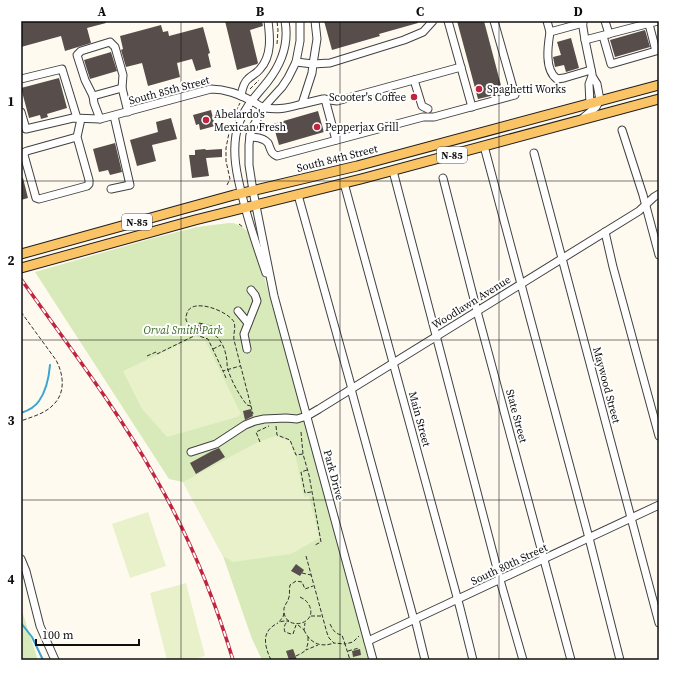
<svg xmlns="http://www.w3.org/2000/svg" width="680" height="681" font-family="'Source Serif 4',serif">
	<rect width="100%" height="100%" fill="#fffaf0"/>
	<!-- green -->
	<g fill="#d8eab9">
		<polygon points="229,223 233,223 239,225 250,233 258,255 301,407 370,660 262,660 252,639 223,556 183,482 169,479 35,272 150,239 197,227"/>
		<polygon points="21,608 38,660 21,660"/>
	</g>
	<!-- pitch -->
	<g fill="#e9f1cb">
		<polygon points="196,337 205,340 241,414 237,417 167,437 142,409 123,371"/>
		<polygon points="275,436 290,441 296,458 304,497 309,496 319,538 291,554 233,562 223,556 183,482 258,442"/>
		<polygon points="148,512 166,566 130,578 112,524"/>
		<polygon points="186,583 205,656 191,660 167,660 150,593"/>
	</g>
	<g fill="none" stroke-linecap="round" stroke-linejoin="round">
		<!-- stream -->
		<g stroke="#3aa6cf" stroke-width="2">
			<path d="M21,413C27,411 35,407 39,401C46,391 49,377 50,365"/>
			<polyline points="21,623 32,637 43,660"/>
		</g>
	</g>
	<!-- building -->
	<g fill="#574e4b">
		<polygon points="21,21 106,21 106,23 87,28 91,43 65,51 61,36 21,47"/>
		<polygon points="225,21 262,21 263,26 250,30 258,63 257,64 237,70"/>
		<polygon points="324,21 418,21 418,23 379,34 380,36 332,50"/>
		<polygon points="457,21 484,21 503,93 478,99"/>
		<polygon points="161,25 163,32 168,31 169,36 203,27 210,53 208,54 211,67 196,71 192,59 177,63 180,77 148,86 142,63 126,67 121,50 123,49 120,36"/>
		<polygon points="645,30 650,47 615,57 610,40"/>
		<polygon points="571,38 579,68 566,72 564,65 555,67 553,57 561,55 557,42"/>
		<polygon points="111,52 117,71 90,79 84,60"/>
		<polygon points="59,78 67,108 47,114 48,117 41,119 40,115 29,118 21,88"/>
		<polygon points="211,110 215,126 200,130 199,124 196,125 193,115"/>
		<polygon points="318,111 324,132 279,145 273,124"/>
		<polygon points="171,118 177,139 152,145 156,161 137,166 130,140 158,132 156,122"/>
		<polygon points="115,143 122,172 110,175 108,170 99,172 93,149"/>
		<polygon points="205,149 206,150 222,149 222,157 206,158 209,176 192,178 189,155 195,155 195,150"/>
		<polygon points="21,178 23,178 28,198 21,200"/>
		<polygon points="201,323 210,326 208,332 199,329"/>
		<polygon points="251,409 253,416 245,420 243,411"/>
		<polygon points="219,448 225,457 196,474 190,463 212,451"/>
		<polygon points="296,564 304,570 300,576 291,571"/>
		<polygon points="293,649 297,660 289,660 286,651"/>
		<polygon points="360,649 361,655 353,657 352,651"/>
	</g>
	<g fill="none" stroke-linecap="round" stroke-linejoin="round">
		<!-- minor casing -->
		<g stroke="#414141" stroke-width="9">
			<g id="minor">
				<polyline points="300,21 300,41 296,62 288,78 282,87 263,108 254,125 250,135 249,145 249,165 253,191 274,296 373,660"/>
				<polyline points="315,21 317,39 313,64 330,63 404,40 423,32 433,21"/>
				<polyline points="448,21 472,107"/>
				<polyline points="547,21 550,32 583,23"/>
				<polyline points="582,21 585,40 592,74"/>
				<polyline points="605,21 609,34"/>
				<path d="M550,32C548,45 544,70 557,79L564,78L591,70"/>
				<polyline points="603,36 611,64 656,51 649,24"/>
				<polyline points="585,40 658,21"/>
				<polyline points="21,79 62,69 77,118"/>
				<polyline points="414,80 422,106 428,109"/>
				<polyline points="93,96 85,80 77,55 81,51 110,42 115,47 123,75 122,88"/>
				<path d="M241,96C242,90 244,82 248,79C252,75 256,74 260,69C272,56 270,37 268,21"/>
				<polyline points="325,99 336,140"/>
				<polyline points="302,104 323,99 337,101 461,67"/>
				<path d="M21,112L26,129L73,118L100,119L211,89C226,89 238,94 252,101C256,103 260,107 265,108C279,110 288,108 302,104L312,73L313,64L296,62"/>
				<polyline points="583,118 596,107 600,100 597,84 592,76 589,84 590,104"/>
				<polyline points="100,119 94,103 93,96 122,88 128,112"/>
				<polyline points="622,130 643,195 659,255"/>
				<polyline points="77,137 27,151 25,152 24,155 36,198 39,199 87,186 89,184 89,180 77,137 81,119"/>
				<path d="M250,137C256,137 264,138 268,143C271,149 270,153 277,156L423,117H434L515,95L494,21"/>
				<polyline points="484,146 589,538 620,660"/>
				<polyline points="534,153 659,623"/>
				<polyline points="393,171 500,580 523,660"/>
				<polyline points="443,178 477,311 571,660"/>
				<polyline points="344,183 460,608 473,660"/>
				<polyline points="111,189 130,185 114,116"/>
				<polyline points="298,195 352,389"/>
				<polyline points="605,232 613,267 659,436"/>
				<path d="M266,273C258,250 250,227 244,203C237,177 230,149 239,123C245,106 258,94 268,81C282,63 289,43 285,21"/>
				<polyline points="238,311 248,323"/>
				<polyline points="247,349 244,334 257,301 255,295 251,290"/>
				<polyline points="351,389 414,620"/>
				<polyline points="191,452 216,444 245,425 255,421 264,419 286,418 297,419 307,416 319,409 639,211 654,197 659,194"/>
				<polyline points="21,559 26,571 40,626 55,660"/>
				<polyline points="415,619 425,660"/>
				<polyline points="368,641 659,505"/>
			</g>
		</g>
		<!-- major casing -->
		<g stroke="#1f1f1f" stroke-width="11">
			<g id="major">
				<polyline points="21,254 183,209 234,195 357,166 659,85"/>
				<polyline points="21,268 195,220 361,179 659,99"/>
			</g>
		</g>
		<!-- path -->
		<g stroke="#303030" stroke-width="1" stroke-dasharray="4 2" stroke-linecap="butt">
			<polyline points="277,44 278,30 277,21"/>
			<polyline points="250,89 259,80"/>
			<polyline points="236,111 240,103"/>
			<polyline points="227,185 230,179 226,161 226,148 231,123"/>
			<polyline points="239,224 243,227"/>
			<path d="M21,312L56,360C64,375 66,394 52,406C44,414 31,417 21,421"/>
			<polyline points="197,329 199,323 212,326 211,333"/>
			<polyline points="213,349 221,345"/>
			<polyline points="147,356 156,352 157,354 196,335 208,339 223,371"/>
			<polyline points="226,378 223,371 240,366"/>
			<path d="M251,406L247,405C239,395 232,382 228,370C227,367 227,364 227,361C226,355 225,349 222,344C220,340 217,336 214,335C206,331 191,331 187,322C185,319 186,316 187,313C192,297 228,311 234,322C236,328 233,334 234,340L253,414"/>
			<polyline points="276,426 277,435 290,440 296,455 303,454"/>
			<polyline points="301,432 303,454 309,475 321,542 315,545"/>
			<polyline points="260,442 256,432 269,426"/>
			<polyline points="307,470 301,472 305,493 311,492"/>
			<polyline points="306,556 327,633 329,638 334,643 345,644 350,660"/>
			<polyline points="302,573 311,575"/>
			<path d="M300,597C304,599 307,601 309,605C319,624 286,632 284,612C283,605 288,603 289,597C290,593 289,589 290,585L296,581L302,582L305,589L313,586"/>
			<path d="M284,613L283,617L279,622L284,621H289C285,622 283,628 285,632L291,634H293L296,625"/>
			<polyline points="311,616 322,616"/>
			<path d="M330,624C333,630 335,634 342,635L345,644L353,642L359,636"/>
			<polyline points="298,625 304,630 305,623"/>
			<path d="M304,630C310,643 320,648 334,643"/>
			<polyline points="308,637 308,643 306,650 318,645"/>
			<polyline points="348,651 359,648"/>
			<polyline points="296,656 302,653 306,650"/>
			<path d="M271,660C264,645 261,631 278,623"/>
		</g>
		<!-- minor -->
		<use href="#minor" stroke="#fff" stroke-width="7"/>
		<!-- major -->
		<use href="#major" stroke="#fac365" stroke-width="9"/>
		<!-- rail casing -->
		<g stroke="#c1243f" stroke-width="3.5">
			<path id="rail" d="M21,279C67,344 116,407 155,477C188,534 214,597 233,660"/>
		</g>
		<!-- rail -->
		<use href="#rail" stroke="#fff" stroke-width="2" stroke-dasharray="6" stroke-linecap="butt"/>
	</g>
	<!-- grid -->
	<path fill="none" stroke="#0e0e0e" stroke-width="1" stroke-opacity="0.55" d="M181,21V660M340,21V660M499,21V660M21,181H659M21,340H659M21,500H659"/>
	<!-- markers -->
	<g fill="#c1243f" stroke="#fff" stroke-width="1.5">
		<circle cx="479" cy="89" r="4"/>
		<circle cx="414" cy="97" r="4"/>
		<circle cx="206" cy="120" r="4"/>
		<circle cx="317" cy="127" r="4"/>
	</g>
	<g text-anchor="middle" stroke-width="4" stroke-linejoin="round" paint-order="stroke">
		<!-- shield labels -->
		<g fill="#fff" stroke="#565656" stroke-width="1">
			<rect x="437" y="147" width="30" height="16" rx="3"/>
			<rect x="122" y="214" width="30" height="16" rx="3"/>
		</g>
		<g font-size="10" font-weight="bold" fill="#0e0e0e">
			<text x="452" y="159">N-85</text>
			<text x="137" y="226">N-85</text>
		</g>
		<!-- poi labels -->
		<g font-size="11" fill="#0e0e0e" stroke="#fff" text-anchor="start">
			<text x="487" y="93">Spaghetti Works</text>
			<text x="406" y="101" text-anchor="end">Scooter's Coffee</text>
			<text x="214" y="118">Abelardo's<tspan x="214" dy="13">Mexican Fresh</tspan></text>
			<text x="325" y="131">Pepperjax Grill</text>
		</g>
		<!-- street labels -->
		<g font-size="11" fill="#0e0e0e" stroke="#fff">
			<text transform="translate(169 90) rotate(-15)" y="4">South 85th Street</text>
			<text transform="translate(337 158) rotate(-14)" y="4">South 84th Street</text>
			<text transform="translate(471 302) rotate(-32)" y="4">Woodlawn Avenue</text>
			<text transform="translate(607 385) rotate(75)" y="4">Maywood Street</text>
			<text transform="translate(517 416) rotate(75)" y="4">State Street</text>
			<text transform="translate(420 419) rotate(75)" y="4">Main Street</text>
			<text transform="translate(334 475) rotate(75)" y="4">Park Drive</text>
			<text transform="translate(509 564) rotate(-25)" y="4">South 80th Street</text>
		</g>
		<!-- park labels -->
		<g font-size="11" font-style="italic" fill="#36671d" stroke="#fff">
			<text x="183" y="334">Orval Smith Park</text>
		</g>
	</g>
	<!-- border -->
	<rect width="680" height="681" fill="none" stroke="#ffffff" stroke-width="44"/>
	<!-- scale -->
	<path d="M36 639v6h103v-6" fill="none" stroke="#0e0e0e" stroke-width="2"/>
	<text x="42" y="639" font-size="12" fill="#0e0e0e" stroke="#ffffff" stroke-width="3" paint-order="stroke">100 m</text>
	<rect x="22" y="22" width="636" height="637" fill="none" stroke="#0e0e0e" stroke-width="1.5"/>
	<g font-size="13" text-anchor="middle" font-weight="bold" fill="#0e0e0e">
		<text x="102" y="16">A</text>
		<text x="260" y="16">B</text>
		<text x="420" y="16">C</text>
		<text x="578" y="16">D</text>
		<text x="11" y="106">1</text>
		<text x="11" y="265">2</text>
		<text x="11" y="425">3</text>
		<text x="11" y="584">4</text>
	</g>
</svg>
